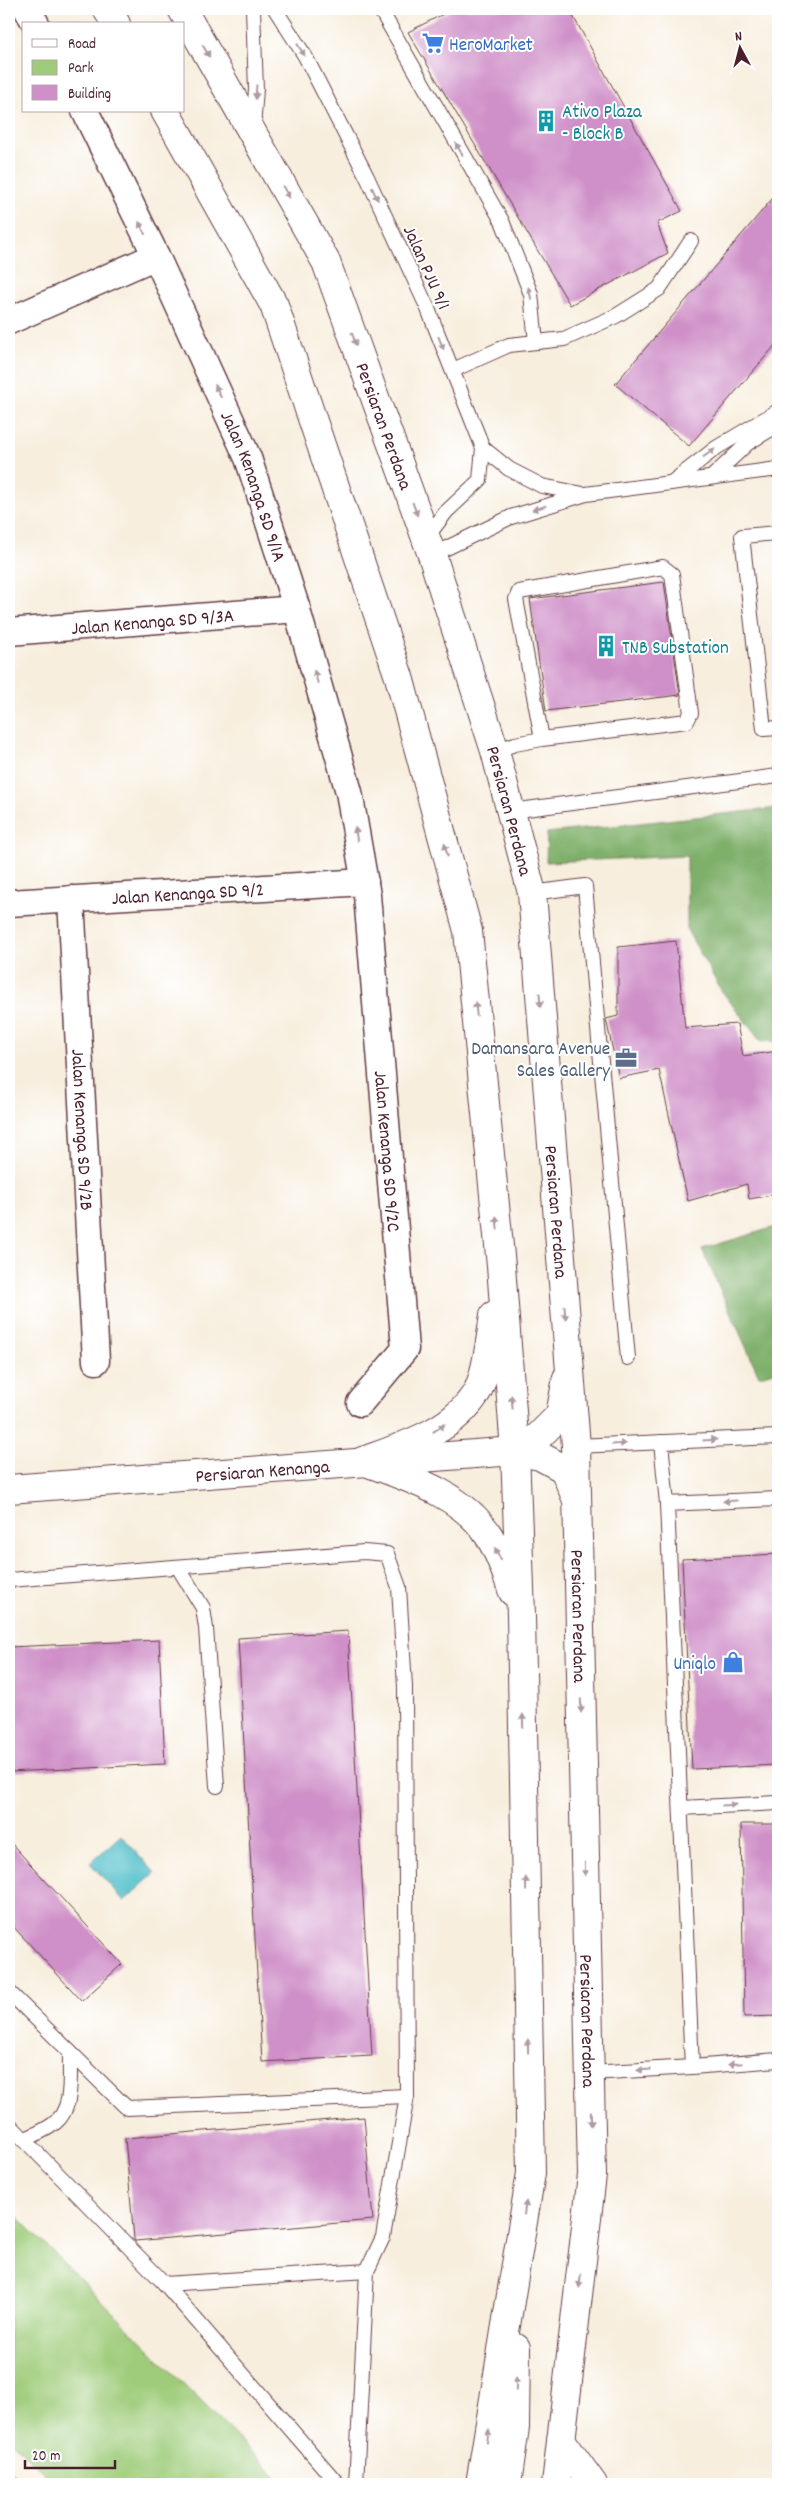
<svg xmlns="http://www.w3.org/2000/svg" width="787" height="2493" font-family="Dekko,sans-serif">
	<rect width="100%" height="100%" fill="#fff"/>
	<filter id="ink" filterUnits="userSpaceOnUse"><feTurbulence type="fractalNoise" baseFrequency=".02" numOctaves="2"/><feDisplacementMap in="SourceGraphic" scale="10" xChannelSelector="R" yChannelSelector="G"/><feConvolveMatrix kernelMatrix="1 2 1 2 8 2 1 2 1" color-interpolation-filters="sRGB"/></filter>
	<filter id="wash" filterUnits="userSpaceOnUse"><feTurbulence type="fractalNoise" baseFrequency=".0096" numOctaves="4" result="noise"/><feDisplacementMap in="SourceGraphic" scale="20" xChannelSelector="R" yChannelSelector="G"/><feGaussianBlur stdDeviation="1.12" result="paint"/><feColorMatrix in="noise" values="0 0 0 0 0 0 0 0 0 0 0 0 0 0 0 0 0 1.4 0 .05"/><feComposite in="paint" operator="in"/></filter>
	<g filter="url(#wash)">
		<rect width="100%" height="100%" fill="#f7eedd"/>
		<!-- green -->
		<polygon fill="#9fcc7a" stroke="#747652" points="9,2208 283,2484 56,2484 9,2439"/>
		<!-- forest -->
		<g fill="#7fb06a" stroke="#64684a">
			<polygon points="778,808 778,1041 761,1042 721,990 687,930 687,856 546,862 547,833"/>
			<polygon points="778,1226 778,1371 759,1376 702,1249"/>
		</g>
		<!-- water -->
		<polygon fill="#53c0cb" stroke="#4e707b" points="121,1835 155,1873 124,1901 90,1863"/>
		<g id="blocks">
			<!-- building -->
			<g fill="#cf8fc8">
				<polygon points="453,9 569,9 682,211 657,223 668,253 570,305 408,32"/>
				<polygon points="778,192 778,342 689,446 615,384"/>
				<polygon points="664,582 680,695 546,711 530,599"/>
				<polygon points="676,941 685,1028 737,1024 743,1056 778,1051 778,1194 749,1199 747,1184 688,1201 659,1070 619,1078 606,1019 618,1016 618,947"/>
				<polygon points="778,1554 778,1765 692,1769 682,1559"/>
				<polygon points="348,1631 372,2056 262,2062 238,1638"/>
				<polygon points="159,1640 165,1764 9,1772 9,1647"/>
				<polygon points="741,1824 778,1824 778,2016 744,2017"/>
				<polygon points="9,1841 122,1964 82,2001 9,1922"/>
				<polygon points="364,2117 373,2220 135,2241 134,2239 125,2138"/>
			</g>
		</g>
	</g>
	<g filter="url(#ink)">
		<use href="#blocks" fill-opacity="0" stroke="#643e46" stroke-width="1"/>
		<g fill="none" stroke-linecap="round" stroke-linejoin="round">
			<!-- service casing -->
			<g stroke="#643e46" stroke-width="16">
				<g id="service">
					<polyline points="275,9 305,56 367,177 428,309 483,448 480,480 446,512 426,538"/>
					<polyline points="380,9 502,221 531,294 536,342"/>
					<polyline points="253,128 256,89 253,9"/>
					<polyline points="453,370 509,345 564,339 616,316 659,289 691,241"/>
					<polyline points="483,448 509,469 542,486 583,494"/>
					<polyline points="712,477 748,443 778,425"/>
					<polyline points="671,483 716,448 778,411"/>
					<polyline points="778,533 742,536 764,729 778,728"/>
					<polyline points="432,555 511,517 586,494 778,469"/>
					<polyline points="495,751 515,744 542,739 687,721 691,713 672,574 663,567 519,592 516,599 542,739"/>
					<polyline points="511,811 778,776"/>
					<polyline points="532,893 585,886 628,1358"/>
					<polyline points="661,1442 667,1504 692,2067"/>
					<polyline points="576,1446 778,1437"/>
					<polyline points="667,1504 778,1499"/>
					<polyline points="178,1567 203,1608 206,1628 217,1786"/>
					<polyline points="9,1580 364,1552 387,1554 399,1587 405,1687 407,2096 383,2237 367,2271 356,2484"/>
					<polyline points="681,1808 778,1803"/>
					<polyline points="9,1992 127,2108 407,2096"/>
					<polyline points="590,2073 692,2067 778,2060"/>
					<polyline points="9,2124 165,2284 338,2484"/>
					<path d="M24,2140C33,2135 44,2131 52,2125C75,2110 69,2076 70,2052"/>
					<polyline points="165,2284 367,2271"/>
					<polyline points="9,2481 12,2484"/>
				</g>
			</g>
			<!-- minor casing -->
			<g stroke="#643e46" stroke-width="29">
				<g id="minor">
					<polyline points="27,9 36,24"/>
					<path id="s1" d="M85,111L156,256L248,458L295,603L349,792L367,895L405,1349L360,1403"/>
					<polyline points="9,321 156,256"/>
					<path id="s2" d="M9,632L297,609"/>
					<path id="s3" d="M71,899L96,1361"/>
					<path id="s4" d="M9,903L365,882"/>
				</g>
			</g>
			<!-- tertiary casing -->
			<g stroke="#643e46" stroke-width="30">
				<g id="tertiary">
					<polyline points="515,1451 538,1437 560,1415 567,1378"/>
					<path id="s5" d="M9,1489L515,1451L540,1456L564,1469L577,1500"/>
				</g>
			</g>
			<!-- secondary casing -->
			<g stroke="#643e46" stroke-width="30">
				<g id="secondary">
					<polyline points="107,9 116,24"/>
					<path id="s6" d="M182,9L326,262L432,555L495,751L532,893L576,1446L592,2175L556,2484"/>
					<polyline points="165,111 274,305 399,677 468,931 501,1266 515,1451 521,1615 531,2173 480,2484"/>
					<path d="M363,1461C404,1446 455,1431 478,1390C487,1372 491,1335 494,1315"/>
					<path d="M363,1461C406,1477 463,1494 489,1536C500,1553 506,1573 513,1592"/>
					<polyline points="561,2440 593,2484"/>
					<polyline points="507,2484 515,2427 516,2348"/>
				</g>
			</g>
			<!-- service -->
			<use href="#service" stroke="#fff" stroke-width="14"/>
			<!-- minor -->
			<use href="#minor" stroke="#fff" stroke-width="26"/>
			<!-- tertiary -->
			<use href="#tertiary" stroke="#fff" stroke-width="28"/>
			<!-- secondary -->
			<use href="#secondary" stroke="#fff" stroke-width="28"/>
		</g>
		<!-- one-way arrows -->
		<defs><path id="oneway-solid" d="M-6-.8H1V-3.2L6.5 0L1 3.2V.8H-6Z" transform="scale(1.25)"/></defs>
		<g fill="#ae9aa0">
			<use href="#oneway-solid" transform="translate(301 50) rotate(58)"/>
			<use href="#oneway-solid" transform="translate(206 51) rotate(60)"/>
			<use href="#oneway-solid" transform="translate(256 92) rotate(94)"/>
			<use href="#oneway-solid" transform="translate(459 149) rotate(-120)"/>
			<use href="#oneway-solid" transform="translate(286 192) rotate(60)"/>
			<use href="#oneway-solid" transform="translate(375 194) rotate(65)"/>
			<use href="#oneway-solid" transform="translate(142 228) rotate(-116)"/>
			<use href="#oneway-solid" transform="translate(530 294) rotate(-104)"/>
			<use href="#oneway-solid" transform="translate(354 339) rotate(70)"/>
			<use href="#oneway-solid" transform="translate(441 343) rotate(68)"/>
			<use href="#oneway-solid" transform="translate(218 391) rotate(-115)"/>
			<use href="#oneway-solid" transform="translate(709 453) rotate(-36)"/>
			<use href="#oneway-solid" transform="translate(539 508) rotate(163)"/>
			<use href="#oneway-solid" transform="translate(415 509) rotate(70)"/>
			<use href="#oneway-solid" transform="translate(316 677) rotate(-106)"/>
			<use href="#oneway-solid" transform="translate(356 834) rotate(-100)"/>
			<use href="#oneway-solid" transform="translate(446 850) rotate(-105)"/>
			<use href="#oneway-solid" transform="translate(540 1000) rotate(86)"/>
			<use href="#oneway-solid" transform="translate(476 1009) rotate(-96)"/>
			<use href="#oneway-solid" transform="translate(497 1223) rotate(-96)"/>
			<use href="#oneway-solid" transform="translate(565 1313) rotate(86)"/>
			<use href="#oneway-solid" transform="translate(512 1402) rotate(-95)"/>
			<use href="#oneway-solid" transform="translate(439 1428) rotate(-33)"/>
			<use href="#oneway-solid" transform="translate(710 1440) rotate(-3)"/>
			<use href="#oneway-solid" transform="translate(619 1444) rotate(-3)"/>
			<use href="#oneway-solid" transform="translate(730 1501) rotate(177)"/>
			<use href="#oneway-solid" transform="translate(498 1554) rotate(-116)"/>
			<use href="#oneway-solid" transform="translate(581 1706) rotate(89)"/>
			<use href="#oneway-solid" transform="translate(523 1721) rotate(-91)"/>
			<use href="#oneway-solid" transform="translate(729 1805) rotate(-3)"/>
			<use href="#oneway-solid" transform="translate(585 1869) rotate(89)"/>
			<use href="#oneway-solid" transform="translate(526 1884) rotate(-91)"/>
			<use href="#oneway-solid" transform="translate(528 2046) rotate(-91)"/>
			<use href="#oneway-solid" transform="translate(735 2064) rotate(175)"/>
			<use href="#oneway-solid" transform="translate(644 2070) rotate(177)"/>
			<use href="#oneway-solid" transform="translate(591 2119) rotate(89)"/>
			<use href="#oneway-solid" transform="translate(525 2208) rotate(-81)"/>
			<use href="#oneway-solid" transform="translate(580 2281) rotate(97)"/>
			<use href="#oneway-solid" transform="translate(516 2384) rotate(-89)"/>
			<use href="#oneway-solid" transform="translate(488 2436) rotate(-81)"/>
		</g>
	</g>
	<!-- icons -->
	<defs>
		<g id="supermarket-bare" transform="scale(1.725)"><path d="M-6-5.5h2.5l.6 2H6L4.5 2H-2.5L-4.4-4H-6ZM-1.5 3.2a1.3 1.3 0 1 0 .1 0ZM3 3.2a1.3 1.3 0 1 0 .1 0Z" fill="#3f7fe0" stroke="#fff" stroke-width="2.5" paint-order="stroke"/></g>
		<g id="building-bare" transform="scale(1.725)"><path d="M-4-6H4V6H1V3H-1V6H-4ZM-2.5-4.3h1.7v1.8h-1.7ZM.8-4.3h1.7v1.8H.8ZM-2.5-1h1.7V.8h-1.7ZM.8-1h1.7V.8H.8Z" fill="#0f9aa8" stroke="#fff" stroke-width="2.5" paint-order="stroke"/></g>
		<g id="office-bare" transform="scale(1.725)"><path d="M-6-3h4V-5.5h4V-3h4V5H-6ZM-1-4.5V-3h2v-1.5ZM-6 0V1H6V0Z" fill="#5c6f8a" stroke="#fff" stroke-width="2.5" paint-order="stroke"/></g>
		<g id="shop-bare" transform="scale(1.725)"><path d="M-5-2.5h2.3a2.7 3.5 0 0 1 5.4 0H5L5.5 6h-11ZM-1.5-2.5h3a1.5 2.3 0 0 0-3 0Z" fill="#3f7fe0" stroke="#fff" stroke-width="2.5" paint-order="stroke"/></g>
	</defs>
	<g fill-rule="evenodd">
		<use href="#supermarket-bare" x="433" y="43"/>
		<use href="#building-bare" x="546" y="121"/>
		<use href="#building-bare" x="606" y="646"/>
		<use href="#office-bare" x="626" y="1058"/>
		<use href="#shop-bare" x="733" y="1662"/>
	</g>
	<g text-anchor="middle" stroke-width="4" stroke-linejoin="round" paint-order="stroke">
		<!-- shop labels -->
		<g font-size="19" fill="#366cbe" stroke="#fff" text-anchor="start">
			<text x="449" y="50">HeroMarket</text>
			<text x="716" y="1669" text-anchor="end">Uniqlo</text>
		</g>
		<!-- culture labels -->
		<g font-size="19" fill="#0d838f" stroke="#fff" text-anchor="start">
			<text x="562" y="117">Ativo Plaza<tspan x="562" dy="22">- Block B</tspan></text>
			<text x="622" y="653">TNB Substation</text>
		</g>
		<!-- street labels -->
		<g font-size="19" fill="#4a1f2b" stroke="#fff">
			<text transform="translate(428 267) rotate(66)" y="7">Jalan PJU 9/1</text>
			<text dy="7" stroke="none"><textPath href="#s6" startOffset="465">Persiaran Perdana</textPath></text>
			<text dy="7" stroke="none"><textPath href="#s1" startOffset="412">Jalan Kenanga SD 9/1A</textPath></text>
			<text dy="7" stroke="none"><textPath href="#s2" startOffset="144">Jalan Kenanga SD 9/3A</textPath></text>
			<text dy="7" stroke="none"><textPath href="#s6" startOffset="870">Persiaran Perdana</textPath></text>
			<text dy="7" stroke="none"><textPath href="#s4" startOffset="179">Jalan Kenanga SD 9/2</textPath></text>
			<text dy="7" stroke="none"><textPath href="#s3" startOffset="231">Jalan Kenanga SD 9/2B</textPath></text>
			<text dy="7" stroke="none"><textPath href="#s1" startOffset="1094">Jalan Kenanga SD 9/2C</textPath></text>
			<text dy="7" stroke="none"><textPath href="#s6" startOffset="1275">Persiaran Perdana</textPath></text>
			<text dy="7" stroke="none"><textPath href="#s5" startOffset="254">Persiaran Kenanga</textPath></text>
			<text dy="7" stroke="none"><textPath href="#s6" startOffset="1680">Persiaran Perdana</textPath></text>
			<text dy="7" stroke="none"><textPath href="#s6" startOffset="2085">Persiaran Perdana</textPath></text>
		</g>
		<!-- service labels -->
		<g font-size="19" fill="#4e5e75" stroke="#fff" text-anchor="end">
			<text x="610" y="1054">Damansara Avenue<tspan x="610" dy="22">Sales Gallery</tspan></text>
		</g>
	</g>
	<!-- margin -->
	<rect width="787" height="2493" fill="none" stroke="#fff" stroke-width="30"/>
	<!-- legend -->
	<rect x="22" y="22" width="162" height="90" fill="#ffffff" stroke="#b7a5aa"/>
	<rect x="32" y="39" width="25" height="8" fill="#ffffff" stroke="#b7a5aa"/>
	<text x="68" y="48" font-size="15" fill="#4a1f2b">Road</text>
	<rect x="32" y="60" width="25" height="15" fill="#9fcc7a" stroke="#b7a5aa"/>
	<text x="68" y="72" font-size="15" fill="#4a1f2b">Park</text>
	<rect x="32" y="85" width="25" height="15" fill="#cf8fc8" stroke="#b7a5aa"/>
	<text x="68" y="98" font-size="15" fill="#4a1f2b">Building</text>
	<!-- north arrow -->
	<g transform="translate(740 48) rotate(353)" stroke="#ffffff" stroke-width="4" paint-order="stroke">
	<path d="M0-4L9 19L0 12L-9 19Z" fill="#4a1f2b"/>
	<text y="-8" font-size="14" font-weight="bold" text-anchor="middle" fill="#4a1f2b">N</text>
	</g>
	<!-- scale -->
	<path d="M25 2460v8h90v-8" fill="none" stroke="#4a1f2b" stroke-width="2.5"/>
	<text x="32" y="2460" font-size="15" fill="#4a1f2b" stroke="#ffffff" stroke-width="4" paint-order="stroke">20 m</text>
</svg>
